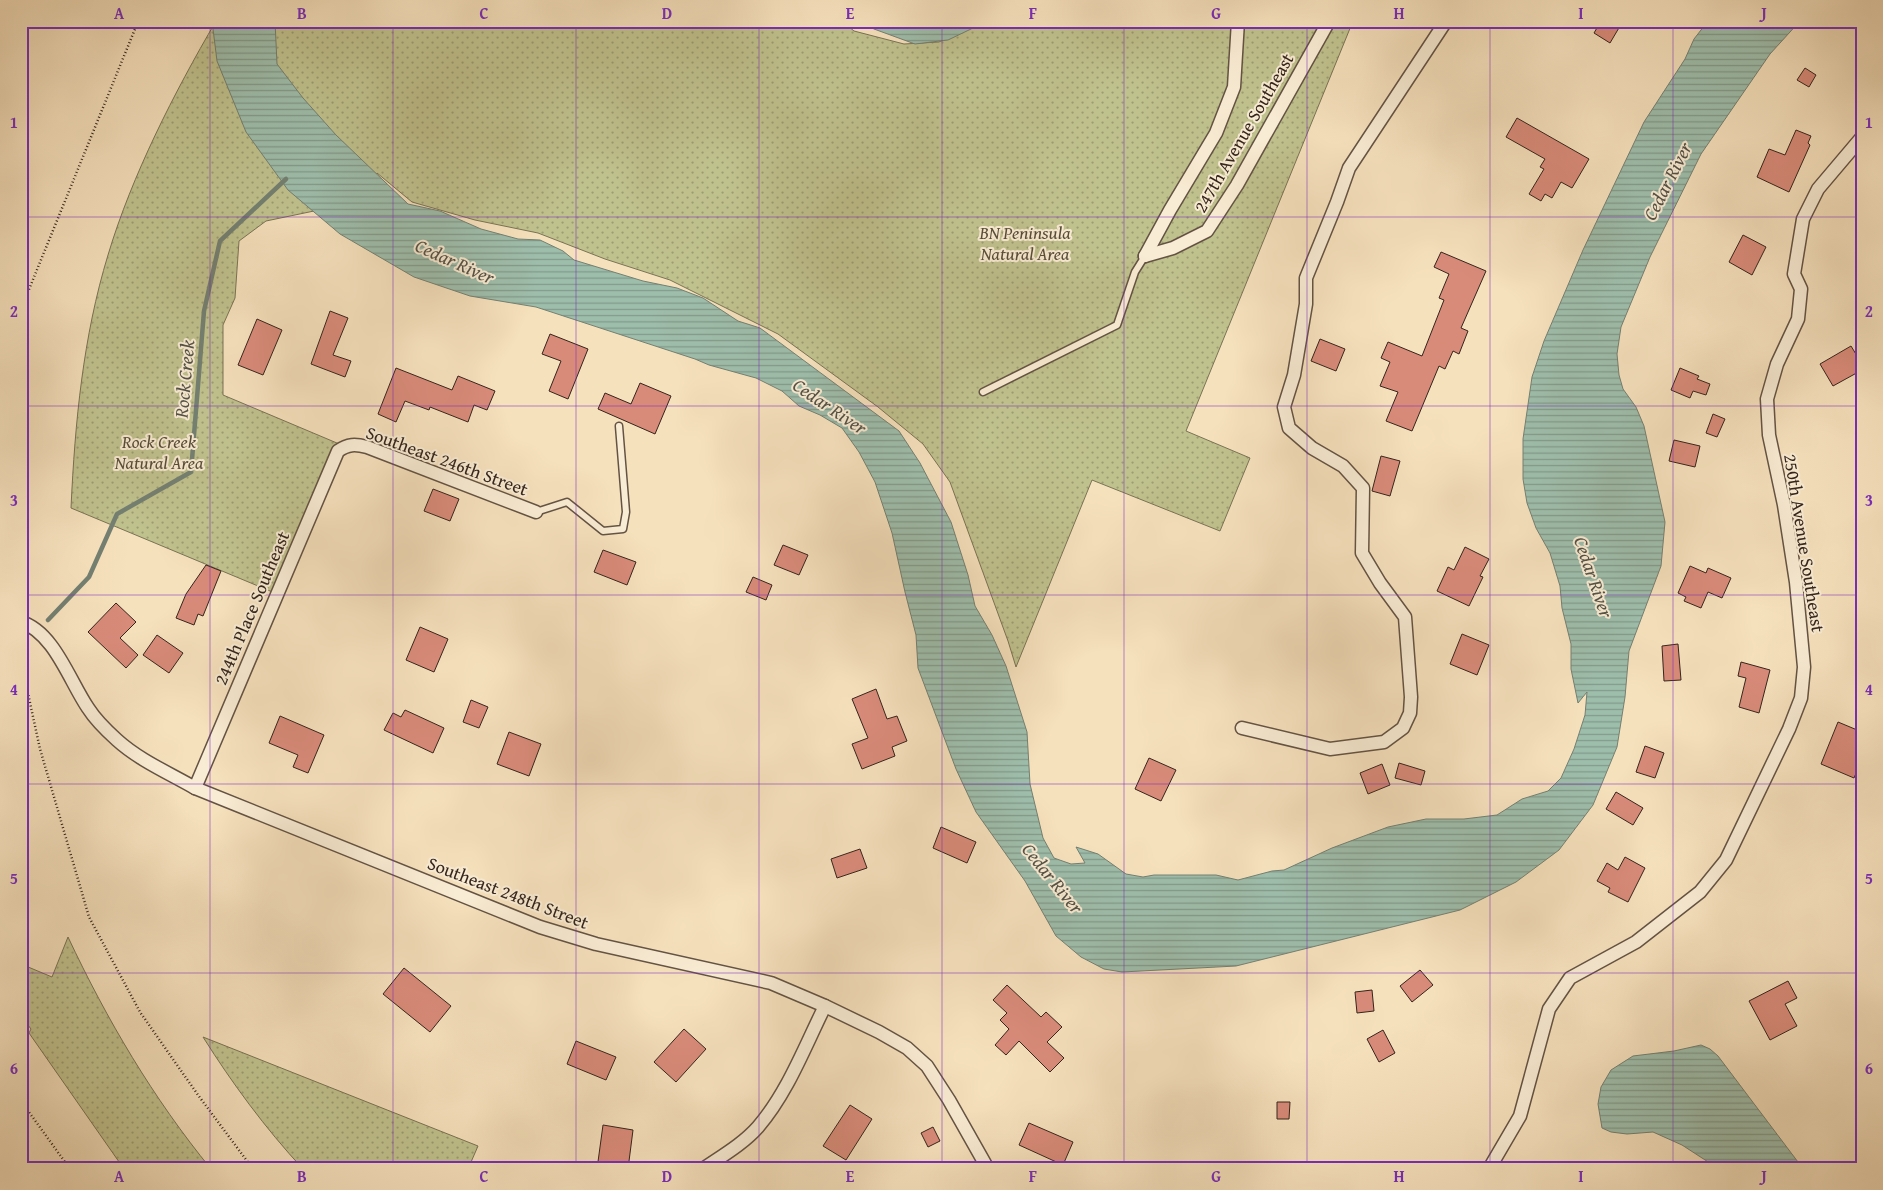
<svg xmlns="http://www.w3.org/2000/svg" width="1883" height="1190" font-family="'Gentium Book Plus',serif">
	<defs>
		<pattern id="park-dots" width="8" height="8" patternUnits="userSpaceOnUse" patternTransform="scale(1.25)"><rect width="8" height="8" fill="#c0c28e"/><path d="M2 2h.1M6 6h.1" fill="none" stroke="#9d9d73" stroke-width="1.8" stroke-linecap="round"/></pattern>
		<pattern id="water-rules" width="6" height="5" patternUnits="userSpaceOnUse" patternTransform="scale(1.25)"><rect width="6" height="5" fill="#9ebeac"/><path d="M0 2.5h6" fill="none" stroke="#829a8b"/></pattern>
	</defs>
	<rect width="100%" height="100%" fill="#f6e1bd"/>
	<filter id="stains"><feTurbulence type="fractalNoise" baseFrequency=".004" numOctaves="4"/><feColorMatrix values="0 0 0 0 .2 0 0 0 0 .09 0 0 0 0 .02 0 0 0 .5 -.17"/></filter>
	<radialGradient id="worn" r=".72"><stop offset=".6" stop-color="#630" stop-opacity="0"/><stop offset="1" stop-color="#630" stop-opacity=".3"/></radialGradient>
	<!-- park -->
	<g fill="url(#park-dots)" stroke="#7a7355">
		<path d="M216,21H842L854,31L904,44L939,42L983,21H1353L1186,431L1250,458L1220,531L1092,480L1016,667L1008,641L950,482L923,444L878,407L778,334L670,280L605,259L538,233L475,220L412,202L377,173L367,197L314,211L266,221L239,241L235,298L223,325V395L344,446L282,596L71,508C75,422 83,337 108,255C132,175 174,93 216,21Z"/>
		<path d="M68,937C107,1020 153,1098 211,1169H124L29,1033L31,1029L21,1016V964L52,977Z"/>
		<path d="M203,1037L478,1146L468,1169H303C265,1128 232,1083 203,1037Z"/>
	</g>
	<!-- water -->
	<g fill="url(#water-rules)" stroke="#748072">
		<polygon points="212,21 275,21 277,64 303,98 336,135 408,204 440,211 481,229 518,239 540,240 563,251 574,260 643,281 677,288 703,298 738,321 760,328 899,431 920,463 951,522 968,575 975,606 992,635 1006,666 1027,732 1030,784 1043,838 1054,858 1071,864 1085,863 1076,847 1098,854 1126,874 1143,877 1154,875 1216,875 1238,880 1272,871 1284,870 1332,848 1388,827 1426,819 1464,819 1497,815 1522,799 1548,791 1561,778 1574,749 1585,715 1587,692 1578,703 1571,669 1571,644 1562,608 1560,586 1550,553 1536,528 1527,503 1523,479 1523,439 1532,377 1544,341 1583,250 1644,122 1685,59 1694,39 1708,21 1800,21 1770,54 1701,154 1650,257 1621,327 1617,354 1619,375 1623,389 1636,407 1644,426 1665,522 1661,566 1629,651 1625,697 1617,747 1593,805 1559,850 1516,882 1460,910 1236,966 1122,972 1104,969 1081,957 1056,936 1025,881 976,812 956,769 918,668 916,635 905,592 892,533 875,482 859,452 842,428 820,415 799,406 782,391 756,378 709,365 695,359 536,307 470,296 414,277 340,234 288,190 246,132 217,61"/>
		<polygon points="860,21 983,21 971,29 948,40 915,44 874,29"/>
		<polygon points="1701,1045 1710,1049 1718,1056 1798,1162 1794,1169 1719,1169 1682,1145 1653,1132 1627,1134 1611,1132 1602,1128 1598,1104 1601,1087 1611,1070 1633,1056 1674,1051"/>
	</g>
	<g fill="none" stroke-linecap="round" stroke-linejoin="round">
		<!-- stream -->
		<polyline stroke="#748072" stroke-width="4.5" points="48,620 89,577 117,514 191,472 204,311 220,241 286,179"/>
	</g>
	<!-- building -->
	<g fill="#d98b7a" stroke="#34241c">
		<polygon points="1601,21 1623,21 1610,43 1594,33"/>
		<polygon points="1805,68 1816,75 1809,87 1797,80"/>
		<polygon points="1517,118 1589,159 1572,188 1561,182 1552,198 1545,194 1541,201 1529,194 1544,169 1540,167 1545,159 1506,137"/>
		<polygon points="1796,130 1811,136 1808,143 1810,145 1789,192 1757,177 1769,149 1785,155"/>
		<polygon points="1743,235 1766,247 1752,275 1729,262"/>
		<polygon points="1441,252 1486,271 1461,328 1468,331 1459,354 1453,351 1445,369 1439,366 1412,431 1386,421 1398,392 1380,386 1390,362 1381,358 1388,342 1422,356 1444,300 1439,298 1449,274 1434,267"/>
		<polygon points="330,311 348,318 333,355 351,361 345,377 311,364"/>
		<polygon points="257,319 282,330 263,375 238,365"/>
		<polygon points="550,334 588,349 568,399 549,391 561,361 542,354"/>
		<polygon points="1320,339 1345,349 1336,371 1311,361"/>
		<polygon points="1851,346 1862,364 1862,370 1833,386 1820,364"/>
		<polygon points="396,368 452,390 458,376 495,391 487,410 474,405 468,422 430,407 429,410 405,401 396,422 378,414"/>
		<polygon points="1680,368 1699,376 1697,379 1710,384 1706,395 1693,391 1690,398 1671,390"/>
		<polygon points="640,383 671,396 655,434 598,409 605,393 631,404"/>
		<polygon points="1713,414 1725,419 1717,437 1706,433"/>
		<polygon points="1674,440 1700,446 1695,467 1669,461"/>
		<polygon points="1381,456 1400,461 1390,496 1372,491"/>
		<polygon points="433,489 459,499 450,521 424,511"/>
		<polygon points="783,545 808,555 799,575 774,565"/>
		<polygon points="1465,547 1489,559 1480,576 1483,577 1469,606 1437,591 1448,567 1454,570"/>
		<polygon points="603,550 636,562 627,585 594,572"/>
		<polygon points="206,565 221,571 203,616 198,614 194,625 176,618 186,594"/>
		<polygon points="1690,566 1706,573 1708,568 1731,578 1722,598 1708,592 1701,608 1684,601 1686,597 1678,593"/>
		<polygon points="753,577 772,585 766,600 746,592"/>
		<polygon points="116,603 136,622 120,638 138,655 126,668 88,632"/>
		<polygon points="420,627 448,639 434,672 406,660"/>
		<polygon points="1462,634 1489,645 1477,675 1450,664"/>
		<polygon points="157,635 183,653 169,673 143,655"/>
		<polygon points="1678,644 1681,680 1664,681 1662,646"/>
		<polygon points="1741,662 1770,670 1759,713 1739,707 1746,678 1738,676"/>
		<polygon points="876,689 887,719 897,716 907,741 892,747 895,756 862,769 852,744 868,738 852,699"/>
		<polygon points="471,700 488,707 479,728 463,722"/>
		<polygon points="405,710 444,728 433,753 384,730 393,713 401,717"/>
		<polygon points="280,716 324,735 308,773 293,767 298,755 269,743"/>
		<polygon points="1838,722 1862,732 1862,759 1854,778 1821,764"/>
		<polygon points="509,732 541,744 529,776 497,764"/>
		<polygon points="1645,746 1664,753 1655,778 1636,772"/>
		<polygon points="1149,758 1176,770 1161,801 1135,789"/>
		<polygon points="1399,763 1425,771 1421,785 1395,778"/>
		<polygon points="1382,764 1390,785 1368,794 1360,773"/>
		<polygon points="1616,792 1643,808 1633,825 1606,809"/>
		<polygon points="941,827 976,842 967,863 933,848"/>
		<polygon points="860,849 867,868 837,878 831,859"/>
		<polygon points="1625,857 1645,868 1628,902 1608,892 1610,888 1597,881 1607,863 1618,870"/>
		<polygon points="404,968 451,1006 430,1032 383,994"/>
		<polygon points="1420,970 1433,985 1412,1002 1400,986"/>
		<polygon points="1788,981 1797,998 1785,1004 1797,1026 1770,1040 1749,1001"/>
		<polygon points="1007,985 1041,1017 1046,1012 1062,1027 1047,1042 1064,1058 1050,1072 1019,1041 1006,1055 995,1045 1009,1029 1000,1020 1007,1013 993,1000"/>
		<polygon points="1372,990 1374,1011 1357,1013 1355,992"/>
		<polygon points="684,1029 706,1049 676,1082 654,1062"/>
		<polygon points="1383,1030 1395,1053 1379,1062 1367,1039"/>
		<polygon points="576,1041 616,1057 606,1080 567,1064"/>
		<polygon points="1277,1102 1290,1102 1289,1119 1277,1119"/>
		<polygon points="850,1105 872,1119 846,1160 823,1146"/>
		<polygon points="1029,1123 1073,1142 1063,1165 1019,1145"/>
		<polygon points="603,1125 633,1130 628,1169 597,1169"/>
		<polygon points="933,1127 940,1141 928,1147 921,1133"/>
	</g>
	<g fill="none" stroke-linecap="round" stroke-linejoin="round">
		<!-- service casing -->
		<g stroke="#645344" stroke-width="9">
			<g id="service">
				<polyline points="983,392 1117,325 1135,272 1145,256"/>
				<polyline points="536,512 567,502 603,531 623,529 626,512 619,426"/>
			</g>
		</g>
		<!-- minor casing -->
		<g stroke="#645344" stroke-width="15">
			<g id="minor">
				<polyline points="1145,256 1173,248 1207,231 1237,185 1329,21"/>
				<polyline points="1145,256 1170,210 1216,133 1234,87 1238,21"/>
				<path d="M21,622C54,632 70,682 88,708C95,719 107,731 117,740C139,760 169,773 195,788L540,927L596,944L771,983L825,1006L879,1032L907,1048L927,1066L949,1100L988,1169"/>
				<polyline points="1242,728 1330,749 1384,742 1403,728 1410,713 1411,697 1405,617 1380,583 1362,553 1363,488 1343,466 1312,448 1289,428 1284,407 1294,375 1306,304 1306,278 1337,202 1349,168 1446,21"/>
				<path d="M195,788L338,451C348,444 355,444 367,447L536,512"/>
				<path d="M703,1169C722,1156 743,1144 758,1127C788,1092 805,1046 825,1006"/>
				<polyline points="1489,1169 1520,1116 1549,1009 1570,978 1636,942 1700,892 1726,860 1789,729 1801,698 1804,667 1796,582 1784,505 1769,435 1767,399 1777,364 1798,319 1801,289 1794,274 1803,219 1818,189 1862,137"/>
			</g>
		</g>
		<!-- path -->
		<g stroke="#34241c" stroke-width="2.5" stroke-dasharray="1 2.5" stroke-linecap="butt">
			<polyline points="21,309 135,29 141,21"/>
			<polyline points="21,661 40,749 89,917 140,1012 198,1095 253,1169"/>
			<polyline points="21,1101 70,1169"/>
		</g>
		<!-- service -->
		<use href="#service" stroke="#f9ecd4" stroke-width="6"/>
		<!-- minor -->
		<use href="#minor" stroke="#f9ecd4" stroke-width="12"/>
	</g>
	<!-- grid -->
	<path fill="none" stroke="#7b2cbf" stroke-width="1" stroke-opacity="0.55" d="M210,21V1169M393,21V1169M576,21V1169M759,21V1169M942,21V1169M1124,21V1169M1307,21V1169M1490,21V1169M1673,21V1169M21,217H1862M21,406H1862M21,595H1862M21,784H1862M21,973H1862"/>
	<g text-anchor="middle" stroke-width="4" stroke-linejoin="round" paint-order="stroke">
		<!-- street labels -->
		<g font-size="18" fill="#34241c" stroke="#f9ecd4">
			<text transform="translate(1244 133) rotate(-60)" y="6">247th Avenue Southeast</text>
			<text transform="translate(447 461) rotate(20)" y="6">Southeast 246th Street</text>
			<text transform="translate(1804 543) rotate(81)" y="6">250th Avenue Southeast</text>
			<text transform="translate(252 608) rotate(-67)" y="6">244th Place Southeast</text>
			<text transform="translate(508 893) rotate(21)" y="6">Southeast 248th Street</text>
		</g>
		<!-- park labels -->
		<g font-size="18" font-style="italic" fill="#574c38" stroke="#f9ecd4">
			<text x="1025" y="239">BN Peninsula<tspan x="1025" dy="21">Natural Area</tspan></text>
			<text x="159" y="448">Rock Creek<tspan x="159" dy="21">Natural Area</tspan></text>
		</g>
		<!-- water labels -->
		<g font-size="19" font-style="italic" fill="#545247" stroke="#f9ecd4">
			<text transform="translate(1667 181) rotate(-63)" y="7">Cedar River</text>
			<text transform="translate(455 261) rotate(24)" y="7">Cedar River</text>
			<text transform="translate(184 379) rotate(-85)" y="7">Rock Creek</text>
			<text transform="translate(830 406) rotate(34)" y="7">Cedar River</text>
			<text transform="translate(1594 577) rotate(71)" y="7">Cedar River</text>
			<text transform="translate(1053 878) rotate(51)" y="7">Cedar River</text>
		</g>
	</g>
	<!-- margin -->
	<rect width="1883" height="1190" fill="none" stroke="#f6e1bd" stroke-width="55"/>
	<rect x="28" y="28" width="1828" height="1134" fill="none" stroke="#7b2cbf" stroke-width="2"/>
	<g font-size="16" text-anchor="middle" font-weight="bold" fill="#7b2cbf">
		<text x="119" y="19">A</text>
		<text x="302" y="19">B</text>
		<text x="484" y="19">C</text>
		<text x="667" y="19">D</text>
		<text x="850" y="19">E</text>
		<text x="1033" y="19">F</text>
		<text x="1216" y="19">G</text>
		<text x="1399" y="19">H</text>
		<text x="1581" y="19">I</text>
		<text x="1764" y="19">J</text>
		<text x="14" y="128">1</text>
		<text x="1869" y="128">1</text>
		<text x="14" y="317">2</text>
		<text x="1869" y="317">2</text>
		<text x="14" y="506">3</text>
		<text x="1869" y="506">3</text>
		<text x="14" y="695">4</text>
		<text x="1869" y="695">4</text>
		<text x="14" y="884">5</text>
		<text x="1869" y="884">5</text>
		<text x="14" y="1074">6</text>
		<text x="1869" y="1074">6</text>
		<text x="119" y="1182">A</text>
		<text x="302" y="1182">B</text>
		<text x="484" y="1182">C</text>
		<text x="667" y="1182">D</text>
		<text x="850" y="1182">E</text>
		<text x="1033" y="1182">F</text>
		<text x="1216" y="1182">G</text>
		<text x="1399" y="1182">H</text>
		<text x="1581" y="1182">I</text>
		<text x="1764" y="1182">J</text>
	</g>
	<rect width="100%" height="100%" filter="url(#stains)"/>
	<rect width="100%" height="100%" fill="url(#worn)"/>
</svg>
